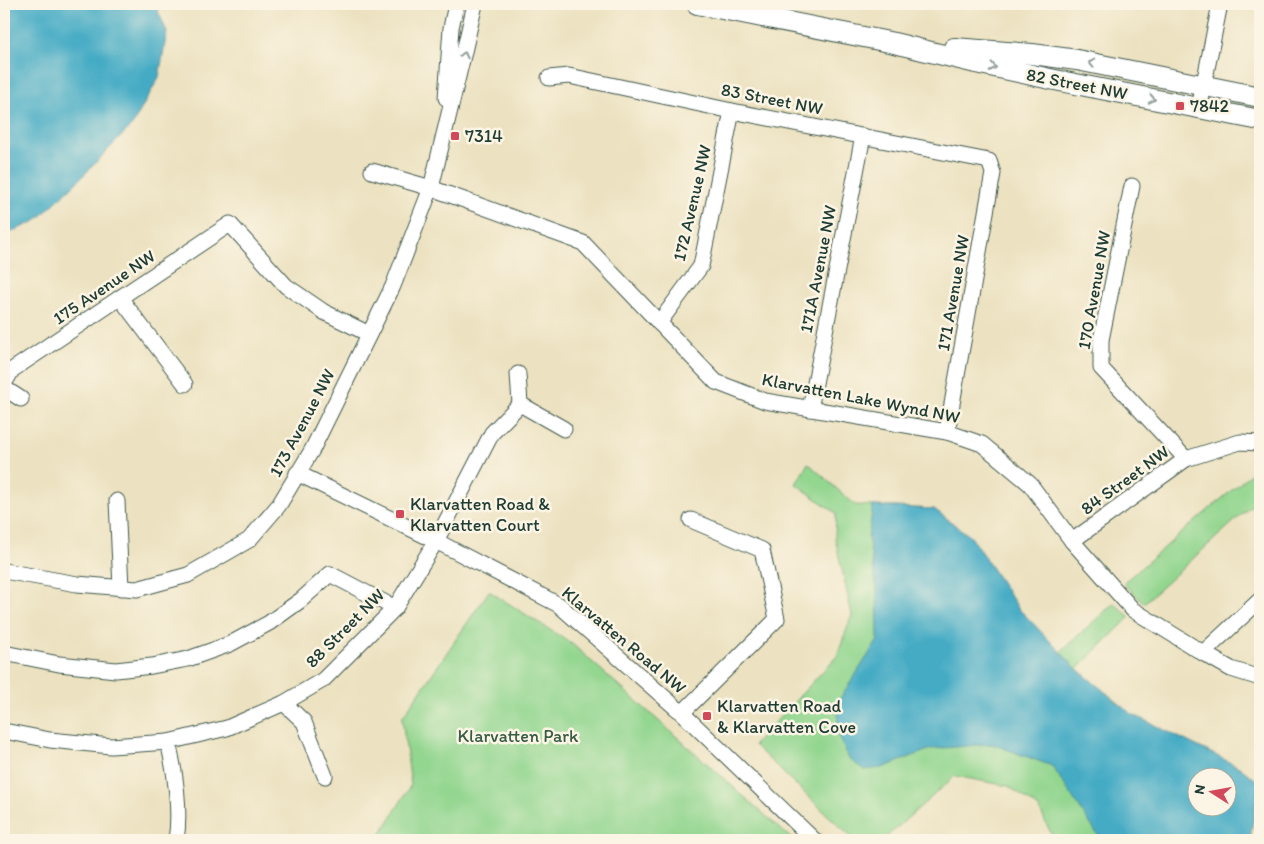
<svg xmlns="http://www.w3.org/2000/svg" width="1264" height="844" font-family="Itim,sans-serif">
	<rect width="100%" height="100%" fill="#fcf5e5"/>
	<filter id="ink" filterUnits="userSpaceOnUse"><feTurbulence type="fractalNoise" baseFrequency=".02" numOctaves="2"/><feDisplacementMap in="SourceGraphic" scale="10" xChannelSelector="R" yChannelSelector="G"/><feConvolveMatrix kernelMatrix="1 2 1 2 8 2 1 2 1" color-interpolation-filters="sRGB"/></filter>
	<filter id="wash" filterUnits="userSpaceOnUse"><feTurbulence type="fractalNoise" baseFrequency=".0096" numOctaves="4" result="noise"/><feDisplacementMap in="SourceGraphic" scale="20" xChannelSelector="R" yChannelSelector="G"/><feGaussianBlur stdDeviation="1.12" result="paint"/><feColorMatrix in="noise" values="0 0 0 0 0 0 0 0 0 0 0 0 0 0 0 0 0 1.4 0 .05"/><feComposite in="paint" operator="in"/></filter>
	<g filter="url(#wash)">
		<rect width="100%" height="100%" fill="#ece2c1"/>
		<!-- green -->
		<g fill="#92d68f" stroke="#588a62" fill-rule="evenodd">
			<path d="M808,463L855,505L934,509L971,537L1019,609L1060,652L1114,603L1130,617L1077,669L1132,714L1239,767L1259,782L1250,840H1054L1039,808L1008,786L955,776L883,840H854L754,745L837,656L852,615L835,538L836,513L796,484ZM1196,776H1226V806H1196Z"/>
			<polygon points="1260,466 1260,498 1144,603 1123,583"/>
			<polygon points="489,591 572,644 793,840 377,840 411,785 402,718"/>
		</g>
		<!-- water -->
		<g fill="#45abc5" stroke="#32747c" fill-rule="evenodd">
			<polygon points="4,4 155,4 167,32 159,77 133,124 78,181 36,221 4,235"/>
			<path d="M873,506L934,509L971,537L1019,609L1077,669L1132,714L1239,767L1259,782L1250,840H1111L1097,834L1052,766L992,744L931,749L882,768L864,770L849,759L837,731L839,700L878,640L877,590L868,537ZM1196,776H1226V806H1196Z"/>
		</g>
	</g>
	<g filter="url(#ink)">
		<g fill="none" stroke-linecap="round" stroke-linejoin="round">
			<!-- minor casing -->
			<g stroke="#3e5649" stroke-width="17">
				<g id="minor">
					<polyline points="549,78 569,76 732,111 989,161 993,173 947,432"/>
					<polyline points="446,98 451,28 456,4"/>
					<polyline points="1199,108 1220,4"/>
					<polyline points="372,171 431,188 583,243 716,382 765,401 947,432 982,444 1030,484 1072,541 1133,610 1203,653 1231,669 1260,678"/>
					<polyline points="1132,186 1101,340 1101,368 1186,459"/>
					<polyline points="121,299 185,384"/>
					<polyline points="659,323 701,266 732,111"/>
					<polyline points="518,374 520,404 564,429"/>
					<polyline points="4,384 12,370 230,224 286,286 324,312 369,334"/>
					<polyline points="4,388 21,399"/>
					<polyline points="810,409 863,136"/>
					<polyline points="297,473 436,541 559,605 682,713 814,840"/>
					<polyline points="117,501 121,588"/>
					<polyline points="1072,541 1186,459 1240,442 1260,443"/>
					<polyline points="4,571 77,584 137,589 188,575 249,540 279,505 312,450 393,286 431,188 463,56 475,4"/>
					<polyline points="4,653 59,664 116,670 152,666 188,659 230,644 269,623 301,600 330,574 395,608"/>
					<polyline points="1203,653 1260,600"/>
					<polyline points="284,703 304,722 325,776"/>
					<polyline points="682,713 777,619 762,550 691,520"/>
					<polyline points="4,731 50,740 111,746 168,742 227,728 284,703 323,680 395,608 436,541 492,433 520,404"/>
					<path d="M168,742C175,770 181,811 176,840"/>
				</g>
			</g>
			<!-- major casing -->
			<g stroke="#3e5649" stroke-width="22">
				<g id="major">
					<polyline points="697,4 894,43 976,63 1055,80 1260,120"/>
					<polyline points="954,48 1032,54 1077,60 1260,97"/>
				</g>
			</g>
			<!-- minor -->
			<use href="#minor" stroke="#fff" stroke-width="15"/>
			<!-- major -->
			<use href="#major" stroke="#fff" stroke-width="20"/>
		</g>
		<!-- one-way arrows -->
		<defs><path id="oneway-chevron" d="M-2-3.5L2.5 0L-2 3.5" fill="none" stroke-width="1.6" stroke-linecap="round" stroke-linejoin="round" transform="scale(1.25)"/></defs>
		<g stroke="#8f9e9a">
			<use href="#oneway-chevron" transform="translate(464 55) rotate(-77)"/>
			<use href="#oneway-chevron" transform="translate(1092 63) rotate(-168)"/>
			<use href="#oneway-chevron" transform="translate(993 67) rotate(12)"/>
			<use href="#oneway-chevron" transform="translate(1152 99) rotate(11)"/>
		</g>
	</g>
	<!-- markers -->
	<g fill="#d1495b" stroke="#fcf5e5" stroke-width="2">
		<rect x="1175" y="101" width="10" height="10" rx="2.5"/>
		<rect x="450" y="131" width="10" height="10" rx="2.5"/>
		<rect x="395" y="509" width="10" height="10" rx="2.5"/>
		<rect x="702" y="711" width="10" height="10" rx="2.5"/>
	</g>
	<g text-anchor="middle" stroke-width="5" stroke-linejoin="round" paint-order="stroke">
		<!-- street labels -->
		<g font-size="18" fill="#1f3d34" stroke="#fcf5e5">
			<text transform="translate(1077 84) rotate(11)" y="6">82 Street NW</text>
			<text transform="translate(772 99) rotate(11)" y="6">83 Street NW</text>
			<text transform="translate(692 203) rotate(-77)" y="6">172 Avenue NW</text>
			<text transform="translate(818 269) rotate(-79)" y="6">171A Avenue NW</text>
			<text transform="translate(104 287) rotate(-34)" y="6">175 Avenue NW</text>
			<text transform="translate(1094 290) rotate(-80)" y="6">170 Avenue NW</text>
			<text transform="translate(953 293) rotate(-80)" y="6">171 Avenue NW</text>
			<text transform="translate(861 398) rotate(11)" y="6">Klarvatten Lake Wynd NW</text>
			<text transform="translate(302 423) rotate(-62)" y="6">173 Avenue NW</text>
			<text transform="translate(1125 480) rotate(-36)" y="6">84 Street NW</text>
			<text transform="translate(345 628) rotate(-45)" y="6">88 Street NW</text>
			<text transform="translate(624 640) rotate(40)" y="6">Klarvatten Road NW</text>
		</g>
		<!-- poi labels -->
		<g font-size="18" fill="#1f3d34" stroke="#fcf5e5" text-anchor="start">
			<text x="1190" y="112">7842</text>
			<text x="465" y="142">7314</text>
			<text x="410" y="510">Klarvatten Road &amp;<tspan x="410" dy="21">Klarvatten Court</tspan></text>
			<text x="717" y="712">Klarvatten Road<tspan x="717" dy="21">&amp; Klarvatten Cove</tspan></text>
		</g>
		<!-- park labels -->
		<g font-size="18" fill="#365c46" stroke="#fcf5e5">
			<text x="518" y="742">Klarvatten Park</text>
		</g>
	</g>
	<!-- margin -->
	<rect width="1264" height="844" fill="none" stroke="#fcf5e5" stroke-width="20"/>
	<!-- north arrow -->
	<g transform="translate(1212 792) rotate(281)"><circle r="24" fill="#fcf5e5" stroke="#a4ab9e"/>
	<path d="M0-4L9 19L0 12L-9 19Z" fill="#d1495b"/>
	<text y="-8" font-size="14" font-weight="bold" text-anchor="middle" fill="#1f3d34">N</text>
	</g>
</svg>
